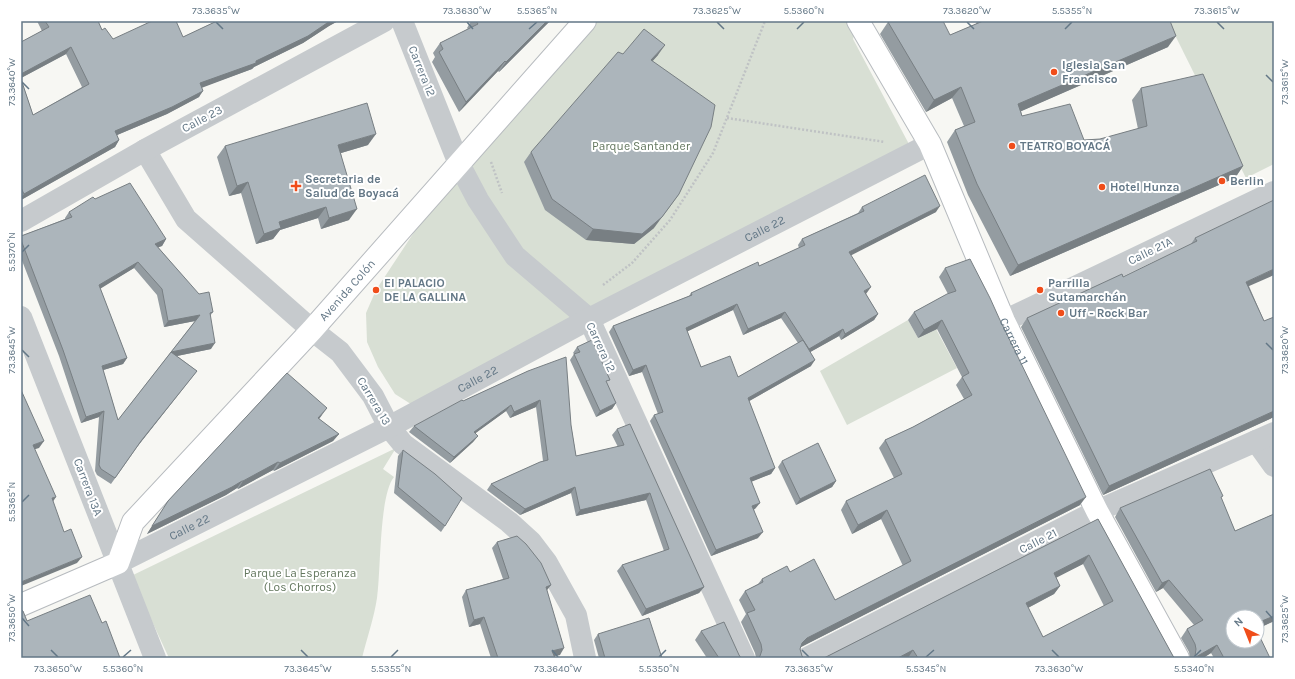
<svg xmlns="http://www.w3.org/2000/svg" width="1295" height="679" font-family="Karla,sans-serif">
	<rect width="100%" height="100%" fill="#f7f7f3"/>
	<!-- green -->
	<g fill="#d8dfd4">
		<polygon points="585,21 858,21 853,39 910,146 414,406 395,394 378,367 367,342 366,313 376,290 459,164"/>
		<polygon points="1168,21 1274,21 1274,164 1246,178"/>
		<polygon points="908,320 918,338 936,329 957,368 847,425 820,371"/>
		<path d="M396,448L383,469L394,477C379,495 381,572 377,598C374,618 367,638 362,658H169L131,576Z"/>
	</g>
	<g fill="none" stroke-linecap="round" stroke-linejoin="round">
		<!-- major casing -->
		<g stroke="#b7bbbf" stroke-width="24">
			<g id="major">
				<path id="s2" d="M858,21L930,144L1004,321L1097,511L1178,658"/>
				<path id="s3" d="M21,605L118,563L133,522L312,330L585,21"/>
			</g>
		</g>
		<!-- path -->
		<g stroke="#bfc2c4" stroke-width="2.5" stroke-dasharray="2 2" stroke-linecap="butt">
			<polyline points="727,118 885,142"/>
			<polyline points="491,162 502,193"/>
			<polyline points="603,285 632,263 670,220 713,153 765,21"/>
		</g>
		<!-- minor -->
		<g stroke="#c6cacd" stroke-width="22">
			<polyline points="402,21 459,164 478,200 515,256 589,319 744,658"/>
			<polyline points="145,150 186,219 312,330 340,352 373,396 389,427 403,444 509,522 531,542 547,563 576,615 585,658"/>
			<polyline points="21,221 145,150 384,21"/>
			<polyline points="21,317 155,658"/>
			<polyline points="1004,321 1274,192"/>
			<polyline points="1256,441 1274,466"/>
			<path id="s1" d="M118,563L389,427L589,319L930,144"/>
			<polyline points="807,658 1097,511 1274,433"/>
		</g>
		<!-- major -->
		<use href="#major" stroke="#fff" stroke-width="22"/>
	</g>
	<!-- wall -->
	<g fill="#949ca1" fill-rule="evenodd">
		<polygon points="37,21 98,21 102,30 113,39 183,37 217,21 338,21 329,26 303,43 254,67 252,69 202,87 199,97 167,114 117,135 119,140 115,147 21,200 21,79 33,115 82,87 66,54 21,78 21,42 42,31"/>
		<polygon points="471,21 550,21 499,72 498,71 459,112 432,62 435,57 433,53 440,43 468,29 467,28"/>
		<polygon points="977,21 1170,21 1168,47 1021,111 1022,116 1084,140 1100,139 1138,129 1132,100 1141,88 1243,166 1235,178 1010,276 968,195 947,142 955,130 964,126 952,98 926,112 880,34 888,22 950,35 976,24"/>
		<polygon points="623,54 658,55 652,61 654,228 634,244 586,240 545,210 524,162 531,152"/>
		<polygon points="368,145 341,153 349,220 321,229 318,218 280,230 273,239 256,244 241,193 229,196 217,157 225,146"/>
		<path d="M95,199L166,239L162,246L158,247L213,312L210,316L211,349L177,356L197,371L137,447L111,484L97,475L95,471L99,417L81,423L59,356L21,258V236L65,219V218L69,212ZM134,268L157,295L164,327L195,321L118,420L103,370L123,364L127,358L100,288Z"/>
		<path d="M862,207L936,212L850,255L866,294L878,314L874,320L841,340L839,336L810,352L811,366L749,401L775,468L771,474L752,481L755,509H754L758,538L711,556L650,421L654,415L658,414L642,372L629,376L609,332L613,326L689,296L691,293L759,266L799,248L798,245L802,239L858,213ZM733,310L743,335L781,318L798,343L738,377L701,367L687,331Z"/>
		<polygon points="1195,238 1249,286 1264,321 1274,317 1274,417 1103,495 1021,327 1027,318 1123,277 1191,244"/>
		<polygon points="945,268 1080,505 801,647 800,649 802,656 804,658 756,658 755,653 741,622 746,614 739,600 745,591 758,584 762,579 790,572 835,600 903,566 881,519 852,534 841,510 846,501 894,478 879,448 885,440 913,427 964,399 956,385 962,377 937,329 918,338 908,320 914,312 948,294 939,277"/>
		<polygon points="577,347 607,384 616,403 612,409 596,417 570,360 574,354 573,353"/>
		<polygon points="528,371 571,425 576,456 618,447 612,435 617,429 704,587 699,593 642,616 617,571 622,565 664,551 646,500 576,516 571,493 520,515 487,490 491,484 543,461 536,407 510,418 506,411 475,433 478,436 473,442 450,463 409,432 414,426 463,401"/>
		<polygon points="322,415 319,419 339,434 333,441 274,471 273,470 238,489 237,488 226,495 147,534 168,501"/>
		<polygon points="403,450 445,526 441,532 394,493 398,456"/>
		<polygon points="782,461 836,481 832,487 796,505 778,467"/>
		<polygon points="1221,498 1235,531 1274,514 1274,621 1257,629 1257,617 1233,617 1270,658 1214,658 1211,653 1203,658 1190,658 1189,652 1181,638 1187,629 1194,625 1163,588 1156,592 1115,517 1120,508"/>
		<path d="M1098,519L1173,656L1175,658H824ZM1083,564L1104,606L1043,637L1028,608L1054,594L1060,586L1056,577Z"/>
		<polygon points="497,542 551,585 547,590 560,655 554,656 555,658 491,658 480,624 469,627 462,597 466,590 503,579 492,548"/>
		<polygon points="701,631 739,655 741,658 707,658 695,640"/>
		<polygon points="598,634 662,658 599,658 594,640"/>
	</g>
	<!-- shaded-wall -->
	<g fill="#787f83">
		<polygon points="330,21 338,21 329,26 303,43 254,67 252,69 196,90 200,83 256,61"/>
		<polygon points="547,21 550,21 499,72 506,62"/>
		<polygon points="1176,36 1168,47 1010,116 1018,104"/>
		<polygon points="665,45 658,55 644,71 651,60"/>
		<polygon points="71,47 66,54 21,78 21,74"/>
		<polygon points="505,61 498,71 459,112 466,102"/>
		<polygon points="961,87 952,98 926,112 934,100"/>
		<polygon points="203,91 199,97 167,114 110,138 115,131"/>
		<polygon points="376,134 368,145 331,156 338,145"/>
		<polygon points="119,140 115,147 21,200 21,198 24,194"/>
		<polygon points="1243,166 1235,178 1010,276 1018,265"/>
		<polygon points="248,182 241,193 229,196 237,186"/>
		<polygon points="679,194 654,228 634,244 586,240 593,229"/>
		<polygon points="940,206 936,212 844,259 849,252"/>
		<polygon points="326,207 318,218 280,230 273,239 256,244 264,234 279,222"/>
		<polygon points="357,209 349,220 321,229 329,218"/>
		<polygon points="166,239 162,246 151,250 155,244"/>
		<polygon points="138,262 134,268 95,292 99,285"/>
		<polygon points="1274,269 1274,275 1240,290 1246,282"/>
		<polygon points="871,287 866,294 864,291"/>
		<polygon points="737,304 733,310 682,334 686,328"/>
		<polygon points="785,312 781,318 743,335 748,329"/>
		<polygon points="878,314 874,320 841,340 845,334"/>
		<polygon points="200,315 195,321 164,327 168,321"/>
		<polygon points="942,320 937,329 918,338 924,330"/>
		<polygon points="843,329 839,336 805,355 809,349"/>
		<polygon points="215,343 211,349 167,358 171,352"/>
		<polygon points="127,358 123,364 97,372 102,366"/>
		<polygon points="815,360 811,366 744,404 748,398"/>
		<polygon points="646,365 642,372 629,376 633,370"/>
		<polygon points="197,371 137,447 111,484 141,441"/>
		<polygon points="540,400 536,407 510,418 514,412"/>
		<polygon points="616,403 612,409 596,417 600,411"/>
		<polygon points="511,405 506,411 469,438 474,432"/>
		<polygon points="327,408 322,415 313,426 318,418"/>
		<polygon points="104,411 99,417 81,423 86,417"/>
		<polygon points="1274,411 1274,417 1103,495 1109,486"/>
		<polygon points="339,434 333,441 274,471 280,463"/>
		<polygon points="478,436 473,442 450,463 454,457"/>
		<polygon points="44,441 39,448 29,451 33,445"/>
		<polygon points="278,462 273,470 238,489 243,481"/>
		<polygon points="775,468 771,474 746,484 750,478"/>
		<polygon points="242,481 237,488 226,495 147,534 152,526"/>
		<polygon points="836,481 832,487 796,505 800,499"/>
		<polygon points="575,487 571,493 520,515 525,509"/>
		<polygon points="650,493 646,500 576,516 580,510"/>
		<polygon points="56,497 52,503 52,498"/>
		<polygon points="1086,497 1080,505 801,647 802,643 807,638"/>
		<polygon points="760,503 755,509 748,512 752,506"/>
		<polygon points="887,510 881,519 852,534 858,525"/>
		<polygon points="763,532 758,538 711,556 716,550"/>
		<polygon points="1089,555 1083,564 1048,582 1054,573"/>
		<polygon points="82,557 77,563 21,586 21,582"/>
		<polygon points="1169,580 1163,588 1156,592 1162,583"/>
		<polygon points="551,585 546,591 546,587"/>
		<polygon points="1060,586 1054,594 1020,612 1026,603"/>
		<polygon points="704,587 699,593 642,616 646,609"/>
		<polygon points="1274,616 1274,621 1257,629 1257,623"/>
		<polygon points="484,617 480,624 469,627 474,620"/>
		<polygon points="1217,645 1211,653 1203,658 1194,658"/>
		<polygon points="564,648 560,655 548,657 552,651"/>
		<polygon points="913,650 908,658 898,658"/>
	</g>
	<!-- building -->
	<g fill="#acb5bb" stroke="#787f83" fill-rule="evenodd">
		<polygon points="45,21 98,21 102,30 105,28 113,39 152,21 176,21 183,37 217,21 330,21 308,36 256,61 256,63 200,83 203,91 172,107 115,131 119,140 24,194 21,188 21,79 33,115 89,84 71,47 21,74 21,42 49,27"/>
		<polygon points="476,21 547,21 506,62 505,61 466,102 439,52 443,49 440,43 478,24"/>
		<polygon points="890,21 943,21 950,35 983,21 1170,21 1176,36 1018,104 1022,116 1070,104 1084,140 1100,139 1147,126 1141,88 1203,74 1243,166 1018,265 977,184 955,130 975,122 961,87 934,100 888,22"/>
		<polygon points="644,29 665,45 651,60 715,105 711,127 679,194 662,217 642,234 593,229 552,199 531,152 618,52 623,54"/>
		<polygon points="367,103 376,134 338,145 357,209 329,218 326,207 279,222 281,228 264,234 248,182 237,186 225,146"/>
		<polygon points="925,175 940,206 849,252 871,287 864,291 878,314 845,334 843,329 809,349 785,312 748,329 737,304 686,328 701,367 730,356 738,377 803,340 815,360 748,398 775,468 750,478 760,503 752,506 763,532 716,550 654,415 663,412 646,365 633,370 613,326 692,295 691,293 758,262 759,266 805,245 802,239 864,211 862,207"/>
		<path d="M130,183L166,239L155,244L199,294L209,292L213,312L210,313L215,343L171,352L197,371L141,441L115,478L101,469L99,465L104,411L86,417L63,350L21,240V236L72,217L69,212L93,197L95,199ZM138,262L162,289L168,321L200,315L118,420L102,366L127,358L99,285Z"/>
		<polygon points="1274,200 1274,269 1246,282 1264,321 1274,317 1274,411 1109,486 1027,318 1122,274 1123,277 1197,241 1195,238"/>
		<polygon points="970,259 990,298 999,318 1086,497 807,638 802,643 800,649 802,656 804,658 758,658 760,656 762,650 761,644 747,613 755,610 745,591 763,582 762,579 787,566 790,572 814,559 835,600 911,561 887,510 858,525 846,501 902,474 885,440 913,427 972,395 962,377 969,373 942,320 924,330 914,312 947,294 956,291 945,268"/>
		<polygon points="592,340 610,380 606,381 616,403 600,411 574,354 580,352 577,347"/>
		<polygon points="566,357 571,425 576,456 624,445 617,429 630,424 704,587 646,609 622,565 669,549 650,493 580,510 575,487 525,509 491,484 540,462 548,460 540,400 514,412 511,405 474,432 478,436 454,457 414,426 462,400 463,401 528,371"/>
		<polygon points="287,373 327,408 318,418 339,434 280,463 278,462 243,481 242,481 232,487 152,526 168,501"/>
		<polygon points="21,390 44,441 33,445 56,497 52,498 64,532 71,529 82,557 21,582"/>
		<polygon points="818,443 836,481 800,499 782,461"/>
		<polygon points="403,450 435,474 462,498 445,526 398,487"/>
		<polygon points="1210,469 1223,496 1221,497 1235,531 1274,514 1274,616 1257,623 1257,617 1233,617 1233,641 1257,641 1257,631 1270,658 1224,658 1217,645 1194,658 1193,658 1195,656 1196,649 1195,644 1187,629 1203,620 1169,580 1162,583 1120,508"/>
		<path d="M1098,519L1173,656L1175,658H918L913,650L898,658H824ZM1089,555L1113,601L1043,637L1026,603L1060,586L1054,573Z"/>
		<polygon points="517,536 526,544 541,563 551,585 546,587 564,648 552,651 555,658 498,658 484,617 474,620 466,590 509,578 497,542"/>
		<polygon points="90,595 102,623 106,621 120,658 21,658 21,610 23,611 27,621"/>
		<polygon points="649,618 662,658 605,658 598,634"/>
		<polygon points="724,622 739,655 741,658 719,658 701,631"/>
	</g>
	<!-- ticks -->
	<path fill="none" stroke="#637786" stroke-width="1.5" d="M216,22L223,29M467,22L473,29M717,22L724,29M967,22L974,29M1217,22L1224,29M529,29L537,22M797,29L804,22M1065,29L1072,22M1266,75L1273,82M22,82L29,89M22,252L29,245M1266,343L1273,350M22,350L29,357M22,502L29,495M1266,611L1273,619M22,618L29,626M51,650L58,657M301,650L308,657M552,650L558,657M802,650L809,657M1052,650L1059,657M123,657L131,650M391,657L398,650M659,657L666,650M926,657L934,650M1194,657L1201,650"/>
	<!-- markers -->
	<g fill="#f04d1a" stroke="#fff" stroke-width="1.5">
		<circle cx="1054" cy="72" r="4"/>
		<circle cx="1012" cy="146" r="4"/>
		<circle cx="1222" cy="181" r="4"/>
		<path d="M294 180h4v4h4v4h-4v4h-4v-4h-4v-4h4z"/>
		<circle cx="1102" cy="187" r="4"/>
		<circle cx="376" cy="290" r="4"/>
		<circle cx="1040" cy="290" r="4"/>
		<circle cx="1061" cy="313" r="4"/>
	</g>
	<g text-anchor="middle" stroke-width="4" stroke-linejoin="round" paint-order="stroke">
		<!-- poi labels -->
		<g font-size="12" font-weight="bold" fill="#637786" stroke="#fff" text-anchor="start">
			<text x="1062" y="69">Iglesia San<tspan x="1062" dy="14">Francisco</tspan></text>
			<text x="1020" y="150">TEATRO BOYACÁ</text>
			<text x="305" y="183">Secretaria de<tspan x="305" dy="14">Salud de Boyacá</tspan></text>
			<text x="1230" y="185">Berlin</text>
			<text x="1110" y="191">Hotel Hunza</text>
			<text x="384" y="287">El PALACIO<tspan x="384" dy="14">DE LA GALLINA</tspan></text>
			<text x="1048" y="287">Parrilla<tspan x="1048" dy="14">Sutamarchán</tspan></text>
			<text x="1069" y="317">Uff - Rock Bar</text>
		</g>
		<!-- street labels -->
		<g font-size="12" fill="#637786" stroke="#fff">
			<text transform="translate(422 71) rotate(68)" y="4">Carrera 12</text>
			<text transform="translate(202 119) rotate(-28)" y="4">Calle 23</text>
			<text dy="4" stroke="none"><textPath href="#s1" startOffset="728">Calle 22</textPath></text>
			<text transform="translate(1150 251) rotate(-26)" y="4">Calle 21A</text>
			<text dy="4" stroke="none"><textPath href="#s3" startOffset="465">Avenida Colón</textPath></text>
			<text dy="4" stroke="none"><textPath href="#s2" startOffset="357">Carrera 11</textPath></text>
			<text transform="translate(601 347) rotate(65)" y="4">Carrera 12</text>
			<text dy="4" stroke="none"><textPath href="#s1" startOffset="404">Calle 22</textPath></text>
			<text transform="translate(374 401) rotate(59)" y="4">Carrera 13</text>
			<text transform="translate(88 487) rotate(69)" y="4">Carrera 13A</text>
			<text dy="4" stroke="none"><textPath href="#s1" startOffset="80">Calle 22</textPath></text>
			<text transform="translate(1038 541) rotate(-27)" y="4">Calle 21</text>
		</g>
		<!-- park labels -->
		<g font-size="12" fill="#64785f" stroke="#fff">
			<text x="641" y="150">Parque Santander</text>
			<text x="300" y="577">Parque La Esperanza<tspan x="300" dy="14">(Los Chorros)</tspan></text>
		</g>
	</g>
	<!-- border -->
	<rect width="1295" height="679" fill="none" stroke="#ffffff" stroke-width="44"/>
	<!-- north arrow -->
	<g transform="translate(1245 629) rotate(317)"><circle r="19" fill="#ffffff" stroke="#c1c9cf"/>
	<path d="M0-3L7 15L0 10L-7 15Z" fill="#f04d1a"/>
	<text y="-6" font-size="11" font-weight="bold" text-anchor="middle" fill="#637786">N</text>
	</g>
	<rect x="22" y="22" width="1251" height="635" fill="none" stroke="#637786" stroke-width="1.5"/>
	<g font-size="10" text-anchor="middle" fill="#637786">
		<text x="216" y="14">73.3635°W</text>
		<text x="467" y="14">73.3630°W</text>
		<text x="537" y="14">5.5365°N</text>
		<text x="717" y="14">73.3625°W</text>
		<text x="804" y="14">5.5360°N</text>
		<text x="967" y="14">73.3620°W</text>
		<text x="1072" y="14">5.5355°N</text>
		<text x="1217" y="14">73.3615°W</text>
		<text transform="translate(11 82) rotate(-90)" y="4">73.3640°W</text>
		<text transform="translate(1284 82) rotate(-90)" y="4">73.3615°W</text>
		<text transform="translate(11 252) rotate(-90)" y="4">5.5370°N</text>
		<text transform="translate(11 350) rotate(-90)" y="4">73.3645°W</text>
		<text transform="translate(1284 350) rotate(-90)" y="4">73.3620°W</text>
		<text transform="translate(11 502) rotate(-90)" y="4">5.5365°N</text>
		<text transform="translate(11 618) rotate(-90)" y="4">73.3650°W</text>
		<text transform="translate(1284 619) rotate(-90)" y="4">73.3625°W</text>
		<text x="58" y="672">73.3650°W</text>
		<text x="123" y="672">5.5360°N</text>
		<text x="308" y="672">73.3645°W</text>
		<text x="391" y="672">5.5355°N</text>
		<text x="558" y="672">73.3640°W</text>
		<text x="659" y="672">5.5350°N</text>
		<text x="809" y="672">73.3635°W</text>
		<text x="926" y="672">5.5345°N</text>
		<text x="1059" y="672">73.3630°W</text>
		<text x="1194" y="672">5.5340°N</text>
	</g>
</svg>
